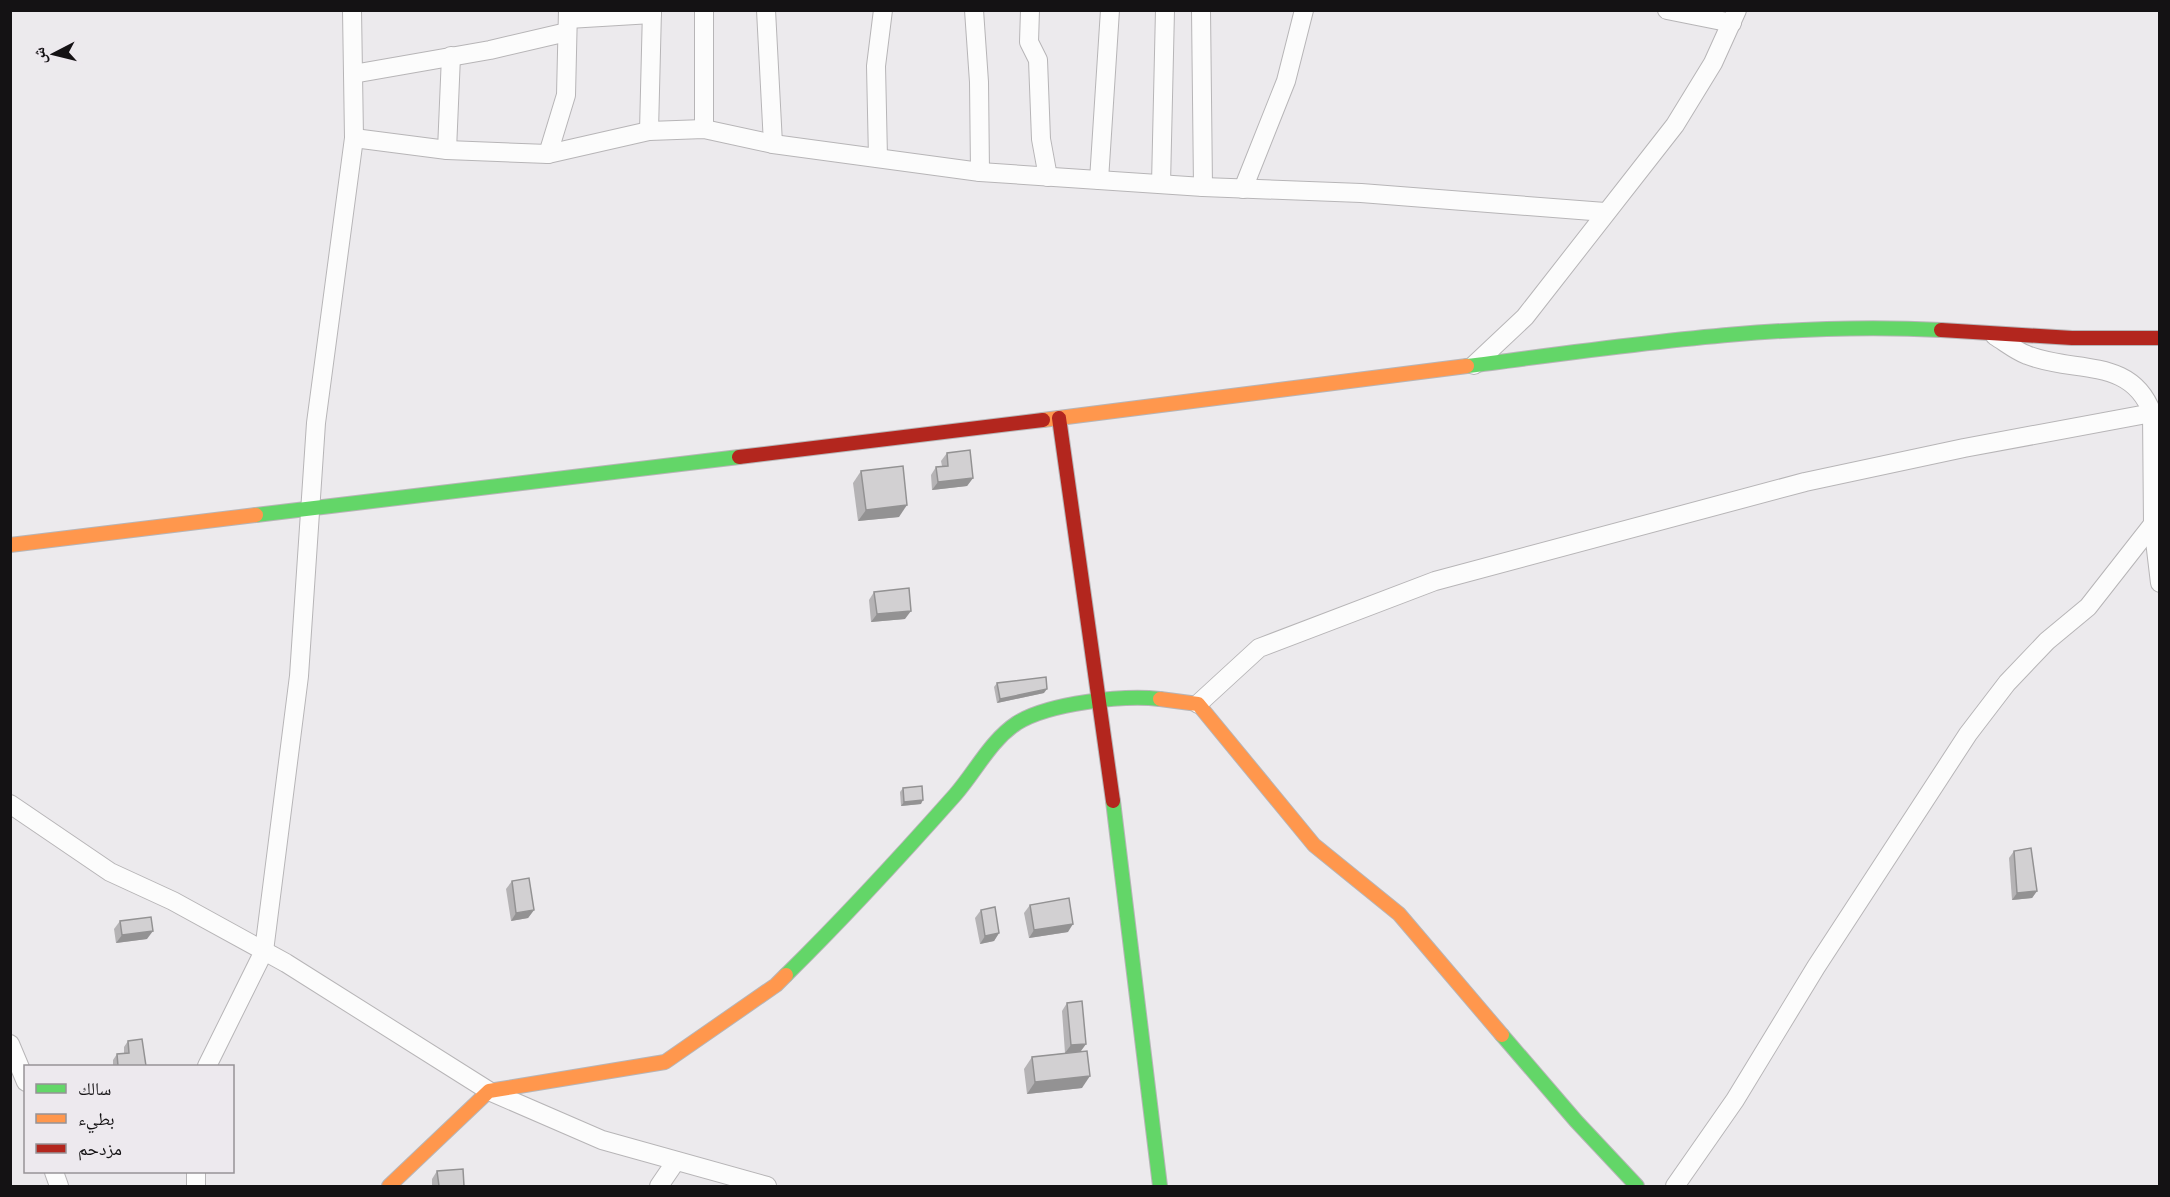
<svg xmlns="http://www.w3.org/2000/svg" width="2170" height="1197" font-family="Montserrat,'Noto Naskh Arabic',sans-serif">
	<rect width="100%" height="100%" fill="#eceaed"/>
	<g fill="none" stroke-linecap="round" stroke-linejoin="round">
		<!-- street casing -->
		<g stroke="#b7b5b7" stroke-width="20">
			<g id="street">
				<polyline points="766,10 773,144"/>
				<polyline points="974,10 979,82 980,172"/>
				<polyline points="1030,10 1029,42 1038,60 1041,139 1048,177"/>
				<polyline points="1201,10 1203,187"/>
				<polyline points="1667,10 1732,23"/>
				<polyline points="568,19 652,14"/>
				<polyline points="353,74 490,50 567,32"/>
				<polyline points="704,129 704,10"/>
				<polyline points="649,131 652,10"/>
				<polyline points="354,138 447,150 548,154 649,131 704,129 773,144 980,172 1203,187 1361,193 1605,212"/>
				<polyline points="447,150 451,56"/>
				<polyline points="548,154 566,95 568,10"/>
				<polyline points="878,158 876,66 883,10"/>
				<polyline points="1099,180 1110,10"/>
				<polyline points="1161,184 1165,10"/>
				<polyline points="1243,189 1286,81 1304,10"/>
				<path d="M1995,336C2005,342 2016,351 2027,355C2074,374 2131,356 2152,413L2153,524L2160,583"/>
				<polyline points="1474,365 1525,317 1675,125 1713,63 1737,10"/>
				<polyline points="1198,704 1259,648 1435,581 1805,482 1964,448 2152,413"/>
				<polyline points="10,804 110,872 173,901 286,963 489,1091 602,1140 767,1186"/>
				<polyline points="10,1044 26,1082"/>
				<polyline points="207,1066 264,951 299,676 316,423 354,138 352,10"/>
				<polyline points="54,1172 59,1186"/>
				<polyline points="196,1186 196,1172"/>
				<polyline points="659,1186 676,1161"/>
				<polyline points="1675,1186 1735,1100 1816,967 1968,734 2007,683 2047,641 2088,607 2153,524"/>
			</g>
		</g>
		<!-- fast casing -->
		<g stroke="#b7b5b7" stroke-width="16">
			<g id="fast">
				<path d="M1467,366C1624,346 1782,321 1941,330"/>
				<polyline points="256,515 739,457"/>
				<polyline points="1113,801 1160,1186"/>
				<path d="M786,975C845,917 900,857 955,795C976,771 990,741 1017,723C1049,703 1123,695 1160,699"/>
				<polyline points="1502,1035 1576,1121 1637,1186"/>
			</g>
		</g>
		<!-- slow casing -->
		<g stroke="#b7b5b7" stroke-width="16">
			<g id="slow">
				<polyline points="1043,420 1467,366"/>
				<polyline points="10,545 256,515"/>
				<polyline points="1160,699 1198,704 1314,845 1399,914 1502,1035"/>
				<polyline points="389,1186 489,1091 665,1062 776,985 786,975"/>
			</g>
		</g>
		<!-- jam casing -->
		<g stroke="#b7b5b7" stroke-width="16">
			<g id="jam">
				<polyline points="1941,330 2072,338 2160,338"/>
				<polyline points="1059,418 1113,801"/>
				<polyline points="739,457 1043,420"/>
			</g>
		</g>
		<!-- street -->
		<use href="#street" stroke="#fcfcfc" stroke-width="18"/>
		<!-- fast -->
		<use href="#fast" stroke="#63d668" stroke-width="14"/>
		<!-- slow -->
		<use href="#slow" stroke="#ff974d" stroke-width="14"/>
		<!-- jam -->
		<use href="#jam" stroke="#b3261e" stroke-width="14"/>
	</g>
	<!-- wall -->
	<g fill="#b5b3b5">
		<polygon points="947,453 973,478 967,486 932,490 931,475 936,467 942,466 941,461"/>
		<polygon points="861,471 899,517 858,521 853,483"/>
		<polygon points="874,592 905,619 871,622 869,600"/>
		<polygon points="997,683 1044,693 997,703 994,687"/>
		<polygon points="903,788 921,804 901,806 900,792"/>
		<polygon points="2014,851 2037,891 2032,898 2012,900 2009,858"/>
		<polygon points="512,881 534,910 528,918 511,921 506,889"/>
		<polygon points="1030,905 1068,932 1029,938 1024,913"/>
		<polygon points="981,910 999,933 994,941 980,944 975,918"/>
		<polygon points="120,921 147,939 116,943 114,929"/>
		<polygon points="1067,1003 1086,1044 1081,1051 1082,1088 1027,1094 1024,1069 1032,1057 1065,1053 1062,1011"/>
		<polygon points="128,1041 146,1066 113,1066 113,1060 117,1054 124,1053 124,1047"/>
		<polygon points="437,1171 464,1186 432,1186 432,1179"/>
	</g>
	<!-- shaded-wall -->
	<g fill="#939293">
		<polygon points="973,478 967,486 932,490 938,482"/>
		<polygon points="907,505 899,517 858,521 866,510"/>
		<polygon points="911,611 905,619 871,622 877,614"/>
		<polygon points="1047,689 1044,693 997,703 1000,699"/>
		<polygon points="923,800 921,804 901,806 904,802"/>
		<polygon points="2037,891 2032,898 2012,900 2017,893"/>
		<polygon points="534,910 528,918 511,921 516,913"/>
		<polygon points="1073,924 1068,932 1029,938 1034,930"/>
		<polygon points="153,931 147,939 116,943 122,935"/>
		<polygon points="999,933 994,941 980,944 985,936"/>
		<polygon points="1086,1044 1080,1052 1065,1053 1071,1045"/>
		<polygon points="1090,1076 1082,1088 1027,1094 1035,1082"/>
	</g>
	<!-- building -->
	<g fill="#d2d0d2" stroke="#939293" stroke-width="1.5">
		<polygon points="970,450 973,478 938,482 936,467 948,466 947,453"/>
		<polygon points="903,466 907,505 866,510 861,471"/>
		<polygon points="909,588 911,611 877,614 874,592"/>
		<polygon points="1046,677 1047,689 1000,699 997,683"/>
		<polygon points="922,786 923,800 904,802 903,788"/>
		<polygon points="2031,848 2037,891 2017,893 2014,851"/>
		<polygon points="529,878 534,910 516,913 512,881"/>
		<polygon points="1069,898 1073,924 1034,930 1030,905"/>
		<polygon points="995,907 999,933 985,936 981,910"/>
		<polygon points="151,917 153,931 122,935 120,921"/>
		<polygon points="1082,1001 1086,1044 1071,1045 1067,1003"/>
		<polygon points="142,1039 146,1066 118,1066 117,1054 129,1053 128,1041"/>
		<polygon points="1087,1051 1090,1076 1035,1082 1032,1057"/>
		<polygon points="463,1169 464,1186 439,1186 437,1171"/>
	</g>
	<!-- border -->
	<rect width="2170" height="1197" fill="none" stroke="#141214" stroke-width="24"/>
	<!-- legend -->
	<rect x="24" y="1065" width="210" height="108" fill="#ede9ee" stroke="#969397" stroke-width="1.5"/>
	<rect x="36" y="1084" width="30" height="9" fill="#63d668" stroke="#969397" stroke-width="1.5"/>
	<text x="78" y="1095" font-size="18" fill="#141214">سالك</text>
	<rect x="36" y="1114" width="30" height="9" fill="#ff974d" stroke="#969397" stroke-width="1.5"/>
	<text x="78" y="1125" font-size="18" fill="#141214">بطيء</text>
	<rect x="36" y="1144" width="30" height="9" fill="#b3261e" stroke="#969397" stroke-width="1.5"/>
	<text x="78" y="1155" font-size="18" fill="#141214">مزدحم</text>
	<!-- north arrow -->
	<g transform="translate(54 54) rotate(263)" stroke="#ede9ee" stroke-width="4.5" paint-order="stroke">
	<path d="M0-4.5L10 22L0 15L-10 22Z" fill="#141214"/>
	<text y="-9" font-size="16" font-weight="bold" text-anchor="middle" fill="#141214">ش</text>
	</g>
</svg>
